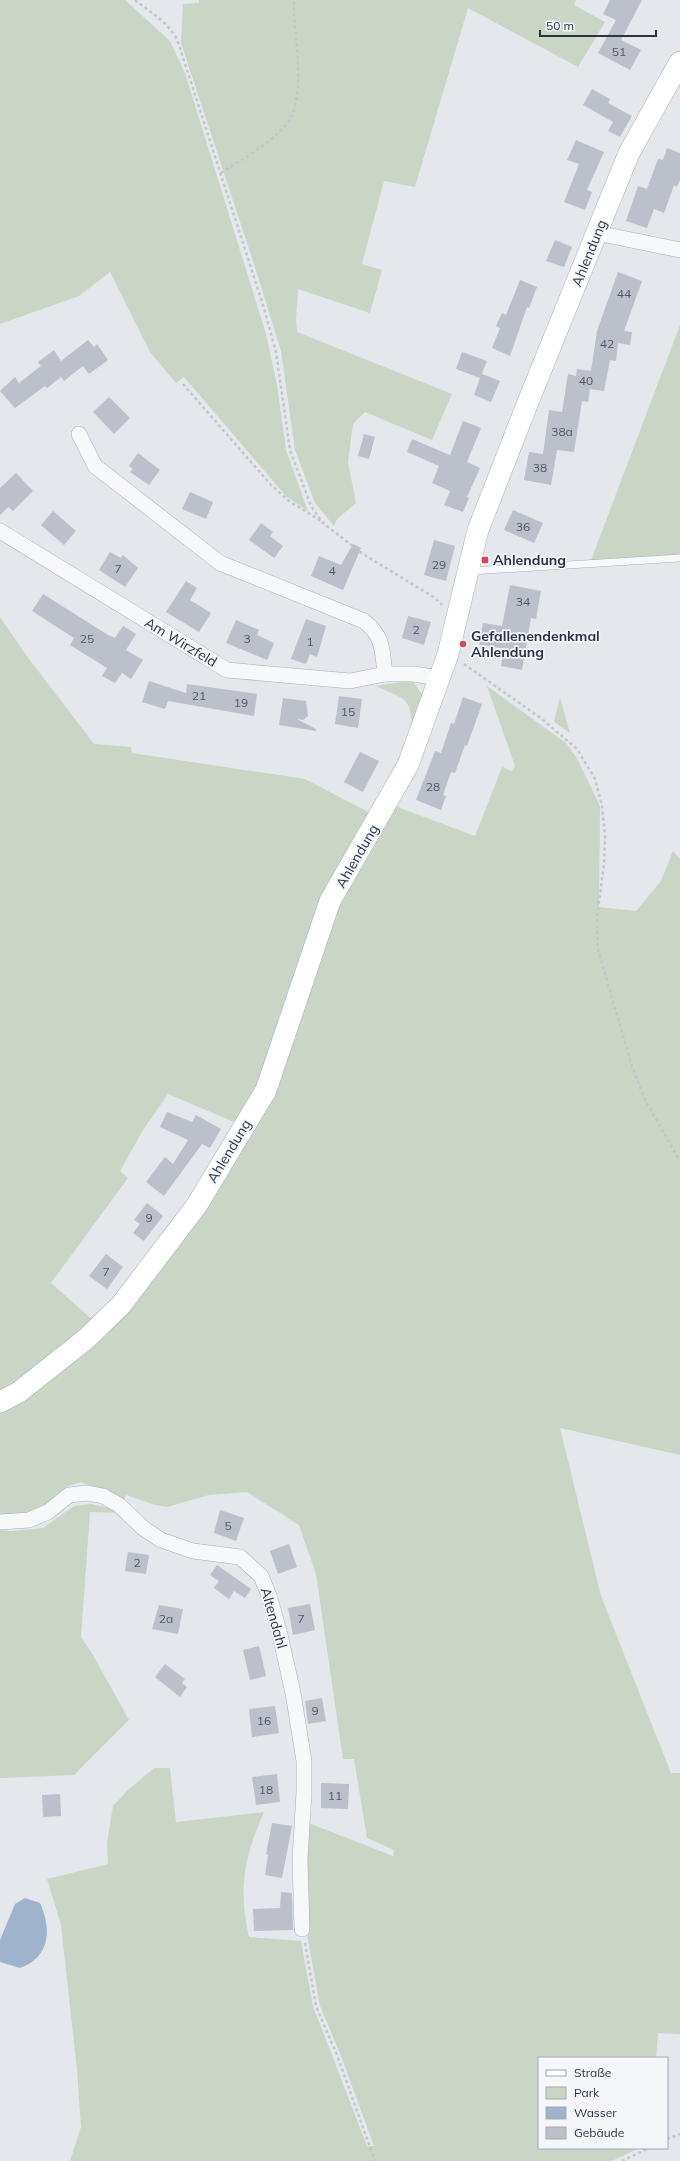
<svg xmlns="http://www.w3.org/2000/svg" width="680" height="2161" font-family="Mulish,sans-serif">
	<rect width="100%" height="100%" fill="#e4e7ec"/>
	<!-- green -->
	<g fill="#c9d6c5">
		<polygon points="0,0 125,0 170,41 185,73 266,334 277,385 286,450 308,511 286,496 184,377 176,383 150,352 110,272 79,296 0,324"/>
		<polygon points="199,0 576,0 574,5 605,22 578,67 468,8 415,187 384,181 362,264 382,270 370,313 298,289 296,319 297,332 452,394 432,440 365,412 353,424 348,462 356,503 337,519 334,526 315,503 295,450 281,351 253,261 181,43 183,4 199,3"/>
		<polygon points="680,325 680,556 590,563"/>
		<polygon points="0,617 26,655 94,744 131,747 132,753 305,779 374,815 259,1087 234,1122 168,1094 143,1130 120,1171 128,1178 51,1283 94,1321 44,1366 0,1391"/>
		<path d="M408,681L414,683L423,696L413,737C410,697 411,702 376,686Z"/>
		<path d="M487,686L566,743L577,758L600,806L599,907L636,911L661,881L673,851L680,859V1455L560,1428L601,1596L671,1773H680V2034L658,2033L656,2058H539V2148H639L612,2161H70L81,2127L77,2070L61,1925L47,1879L108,1864L107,1843L113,1806L128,1790L154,1768H170L176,1822L264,1812C244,1858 238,1887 249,1937L301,1941L313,2006L367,2146H374L341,2056L320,2006L306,1929V1822L393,1856L394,1850L367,1838L354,1759H343L316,1574L299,1525L247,1492L209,1495L167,1507L155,1505L126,1495L124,1500L81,1482L68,1486L58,1493L39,1512L0,1518V1408L58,1373L106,1336L210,1201L339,901L395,806L475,836L502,767L512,771L515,766Z"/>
		<polygon points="560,697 570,733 554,722"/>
		<polygon points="91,1504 119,1510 122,1513 90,1512 81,1637 93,1655 129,1720 74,1775 0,1778 0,1530 12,1531 43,1528 74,1506"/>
	</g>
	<!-- water -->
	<path fill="#9fb4cc" d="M25,1898L40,1903C52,1930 50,1957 20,1968L0,1962V1940L15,1904Z"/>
	<!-- building -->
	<g fill="#bbc0ca">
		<polygon points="610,0 642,0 621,40 641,50 630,70 598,53 616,20 603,14"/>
		<polygon points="592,89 610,99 608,103 632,116 620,137 608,131 613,122 583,105"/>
		<polygon points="576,140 604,152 587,190 592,192 585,210 564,202 579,164 567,160"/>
		<polygon points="667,148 680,153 680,180 677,187 674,185 664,213 654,209 647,228 626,221 638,186 647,189 658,159 663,160"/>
		<polygon points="555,240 572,247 564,267 546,261"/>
		<polygon points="618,272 642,281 624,331 632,332 630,345 618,343 616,361 610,360 604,391 590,389 588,402 582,401 574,452 557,450 551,485 524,480 529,452 543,454 549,410 562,412 568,374 576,376 577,369 591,371 597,331"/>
		<polygon points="520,280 537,287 529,308 527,307 510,356 492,348 500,328 496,326 502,313 506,315"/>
		<polygon points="88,340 94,347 97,344 108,360 89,374 83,366 64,381 61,377 47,388 45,386 15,408 0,391 15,377 19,383 41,366 38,362 54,350 61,361"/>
		<polygon points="462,352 487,361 481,376 482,374 500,381 491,402 474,395 480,378 456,369"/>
		<polygon points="109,397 130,418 114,434 93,412"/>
		<polygon points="463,421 481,428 467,462 480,468 467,497 469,498 463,512 444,505 450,491 432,483 439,466 407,452 412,439 450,455"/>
		<polygon points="364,434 375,437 369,459 358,456"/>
		<polygon points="138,453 160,470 149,485 130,472 133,469 129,466"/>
		<polygon points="16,473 33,491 13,511 8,507 0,515 0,488"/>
		<polygon points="190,492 213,502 206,519 182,509"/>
		<polygon points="513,510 543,523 534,543 504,530"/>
		<polygon points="53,511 76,531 64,545 41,525"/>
		<polygon points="261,523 273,532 270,536 283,546 274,558 249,540"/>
		<polygon points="434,540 455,546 446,581 424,575"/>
		<polygon points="353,544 361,548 343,590 311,576 319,556 341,565"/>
		<polygon points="110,552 121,558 123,555 138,568 125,587 99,570"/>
		<polygon points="186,581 197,588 190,600 211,613 199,632 166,612"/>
		<polygon points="510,585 541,591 536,619 531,618 522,670 501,666 504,649 479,644 483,623 502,626"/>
		<polygon points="43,594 108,635 115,638 123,626 136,634 126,650 143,660 131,679 122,673 115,683 102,676 107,668 70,645 74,638 32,611"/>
		<polygon points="408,616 431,622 424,645 402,638"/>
		<polygon points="306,619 326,626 317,657 310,654 306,664 291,659"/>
		<polygon points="236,620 259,630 257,635 274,643 267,660 226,643"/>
		<polygon points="149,681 186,693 187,684 257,694 254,716 168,701 165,709 142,702"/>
		<polygon points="339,696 362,699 358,728 335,724"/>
		<polygon points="463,697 482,704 467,746 465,745 455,773 451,772 443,795 446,796 441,810 416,800 435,751 441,753 451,723 454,724"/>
		<polygon points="283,698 306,701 308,716 303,720 297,719 316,729 316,731 279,725"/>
		<polygon points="360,752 379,761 363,792 344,782"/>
		<polygon points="167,1112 192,1122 196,1115 221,1129 210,1148 202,1144 164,1196 146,1182 165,1157 173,1164 188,1140 160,1127"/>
		<polygon points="147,1203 163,1216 144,1241 133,1233 140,1224 134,1220"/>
		<polygon points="106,1254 123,1267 107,1289 89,1276"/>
		<polygon points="220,1510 244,1518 236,1541 214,1533"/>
		<polygon points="289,1544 297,1567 278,1574 270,1551"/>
		<polygon points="128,1552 149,1555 146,1574 125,1571"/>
		<polygon points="217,1565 251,1589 245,1598 234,1591 229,1599 214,1588 219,1581 210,1575"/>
		<polygon points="310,1604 315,1630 293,1635 288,1608"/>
		<polygon points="159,1605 183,1609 178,1634 152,1629"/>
		<polygon points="259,1646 266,1676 250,1680 243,1650"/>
		<polygon points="165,1664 185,1679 182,1683 187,1687 180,1697 155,1677"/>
		<polygon points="322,1698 326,1721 308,1724 305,1701"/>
		<polygon points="275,1706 279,1733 252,1737 249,1709"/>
		<polygon points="277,1774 280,1802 256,1805 252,1777"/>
		<polygon points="321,1783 349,1784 348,1809 321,1808"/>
		<polygon points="60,1794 61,1816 43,1817 42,1795"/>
		<polygon points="272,1823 292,1826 282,1878 265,1875 268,1855 266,1854"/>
		<polygon points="281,1892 292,1893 293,1930 254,1931 253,1909 280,1908"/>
	</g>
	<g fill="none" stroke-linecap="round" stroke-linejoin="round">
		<!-- lane casing -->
		<g stroke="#a9aeb7" stroke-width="8">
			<polyline id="lane" points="470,571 680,558"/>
		</g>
		<!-- street casing -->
		<g stroke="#a9aeb7" stroke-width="16">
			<g id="street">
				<polyline points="597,233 680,250"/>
				<path d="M79,434L95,466L220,563L364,621C384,637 382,650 385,674"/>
				<polyline points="0,531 227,670 350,681 385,674 413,674 440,678"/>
				<polyline points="0,1522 29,1520 48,1512 69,1495 87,1493 103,1496 119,1505 143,1528 161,1540 193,1551 240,1557 261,1576 270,1598 280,1635 293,1693 304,1761 304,1792 300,1860 302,1929"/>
			</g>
		</g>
		<!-- secondary casing -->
		<g stroke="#a9aeb7" stroke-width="22">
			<polyline id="secondary" points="0,1402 19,1392 86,1339 121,1305 197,1205 266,1090 330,901 408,765 448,654 478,530 528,402 629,153 680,62"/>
		</g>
		<!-- path -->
		<g stroke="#c2c5cb" stroke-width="2.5" stroke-dasharray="3 3" stroke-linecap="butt">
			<path d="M135,0C151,13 169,22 178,42L263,305L276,352L290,450L311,506L323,523L363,554L435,598L442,605"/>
			<path d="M221,173C241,160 288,134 294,110C304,74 293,36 294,0"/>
			<polyline points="183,384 271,485 289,501 321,521"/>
			<polyline points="464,664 542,719 577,749 595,779 602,806 605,836 604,864 597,917 598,950 632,1066 644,1098 680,1161"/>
			<polyline points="305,1943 316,2006 337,2055 375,2161"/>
			<polyline points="667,2139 680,2134"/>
			<polyline points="622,2161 649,2148"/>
		</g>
		<!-- lane -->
		<use href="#lane" stroke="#f7f8fa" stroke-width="7"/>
		<!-- street -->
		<use href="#street" stroke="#f7f8fa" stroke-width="15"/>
		<!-- secondary -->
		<use href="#secondary" stroke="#fff" stroke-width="21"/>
	</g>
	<!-- markers -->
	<g fill="#d1495b" stroke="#f4f6f9" stroke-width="1.5">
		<rect x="481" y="556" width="8" height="8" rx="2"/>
		<circle cx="463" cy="644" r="4"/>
	</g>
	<g text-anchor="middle" stroke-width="3.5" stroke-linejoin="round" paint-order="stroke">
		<!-- number labels -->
		<g font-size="12" fill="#4f5766">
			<text x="619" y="56">51</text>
			<text x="624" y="298">44</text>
			<text x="607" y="348">42</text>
			<text x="586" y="385">40</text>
			<text x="562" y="436">38a</text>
			<text x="540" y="472">38</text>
			<text x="523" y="531">36</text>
			<text x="439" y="569">29</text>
			<text x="118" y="573">7</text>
			<text x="332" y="575">4</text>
			<text x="523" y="606">34</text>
			<text x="416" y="634">2</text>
			<text x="87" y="643">25</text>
			<text x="247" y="643">3</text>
			<text x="310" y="646">1</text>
			<text x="199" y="700">21</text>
			<text x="241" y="707">19</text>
			<text x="348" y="716">15</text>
			<text x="433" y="791">28</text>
			<text x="149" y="1222">9</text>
			<text x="106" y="1276">7</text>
			<text x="228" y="1530">5</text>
			<text x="137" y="1567">2</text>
			<text x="166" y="1623">2a</text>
			<text x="301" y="1623">7</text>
			<text x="315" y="1715">9</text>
			<text x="264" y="1725">16</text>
			<text x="266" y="1794">18</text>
			<text x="335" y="1800">11</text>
		</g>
		<!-- street labels -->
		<g font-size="14" fill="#2b3445" stroke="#f4f6f9">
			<text transform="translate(589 253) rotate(-68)" y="5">Ahlendung</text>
			<text transform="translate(181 642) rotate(31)" y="5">Am Wirzfeld</text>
			<text transform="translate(357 856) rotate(-60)" y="5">Ahlendung</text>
			<text transform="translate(229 1151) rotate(-59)" y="5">Ahlendung</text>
			<text transform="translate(274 1618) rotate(74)" y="5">Altendahl</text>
		</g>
		<!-- poi labels -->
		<g font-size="14" font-weight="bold" fill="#2b3445" stroke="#f4f6f9" text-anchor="start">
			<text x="493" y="565">Ahlendung</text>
			<text x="471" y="641">Gefallenendenkmal<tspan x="471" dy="16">Ahlendung</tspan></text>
		</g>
	</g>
	<!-- legend -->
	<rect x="538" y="2057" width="130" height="92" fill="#f4f6f9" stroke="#a4a8b1"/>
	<rect x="546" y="2070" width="20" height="6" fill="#ffffff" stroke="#a4a8b1"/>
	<text x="574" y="2077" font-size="12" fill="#2b3445">Straße</text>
	<rect x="546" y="2087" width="20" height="12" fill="#c9d6c5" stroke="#a4a8b1"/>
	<text x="574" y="2097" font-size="12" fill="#2b3445">Park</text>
	<rect x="546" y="2107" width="20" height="12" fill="#9fb4cc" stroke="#a4a8b1"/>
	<text x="574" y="2117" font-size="12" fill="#2b3445">Wasser</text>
	<rect x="546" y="2127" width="20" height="12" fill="#bbc0ca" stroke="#a4a8b1"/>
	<text x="574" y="2137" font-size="12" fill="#2b3445">Gebäude</text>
	<!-- scale -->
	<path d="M540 30v6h116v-6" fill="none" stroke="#2b3445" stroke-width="2"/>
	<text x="546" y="30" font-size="12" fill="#2b3445" stroke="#f4f6f9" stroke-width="3" paint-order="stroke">50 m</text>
</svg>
